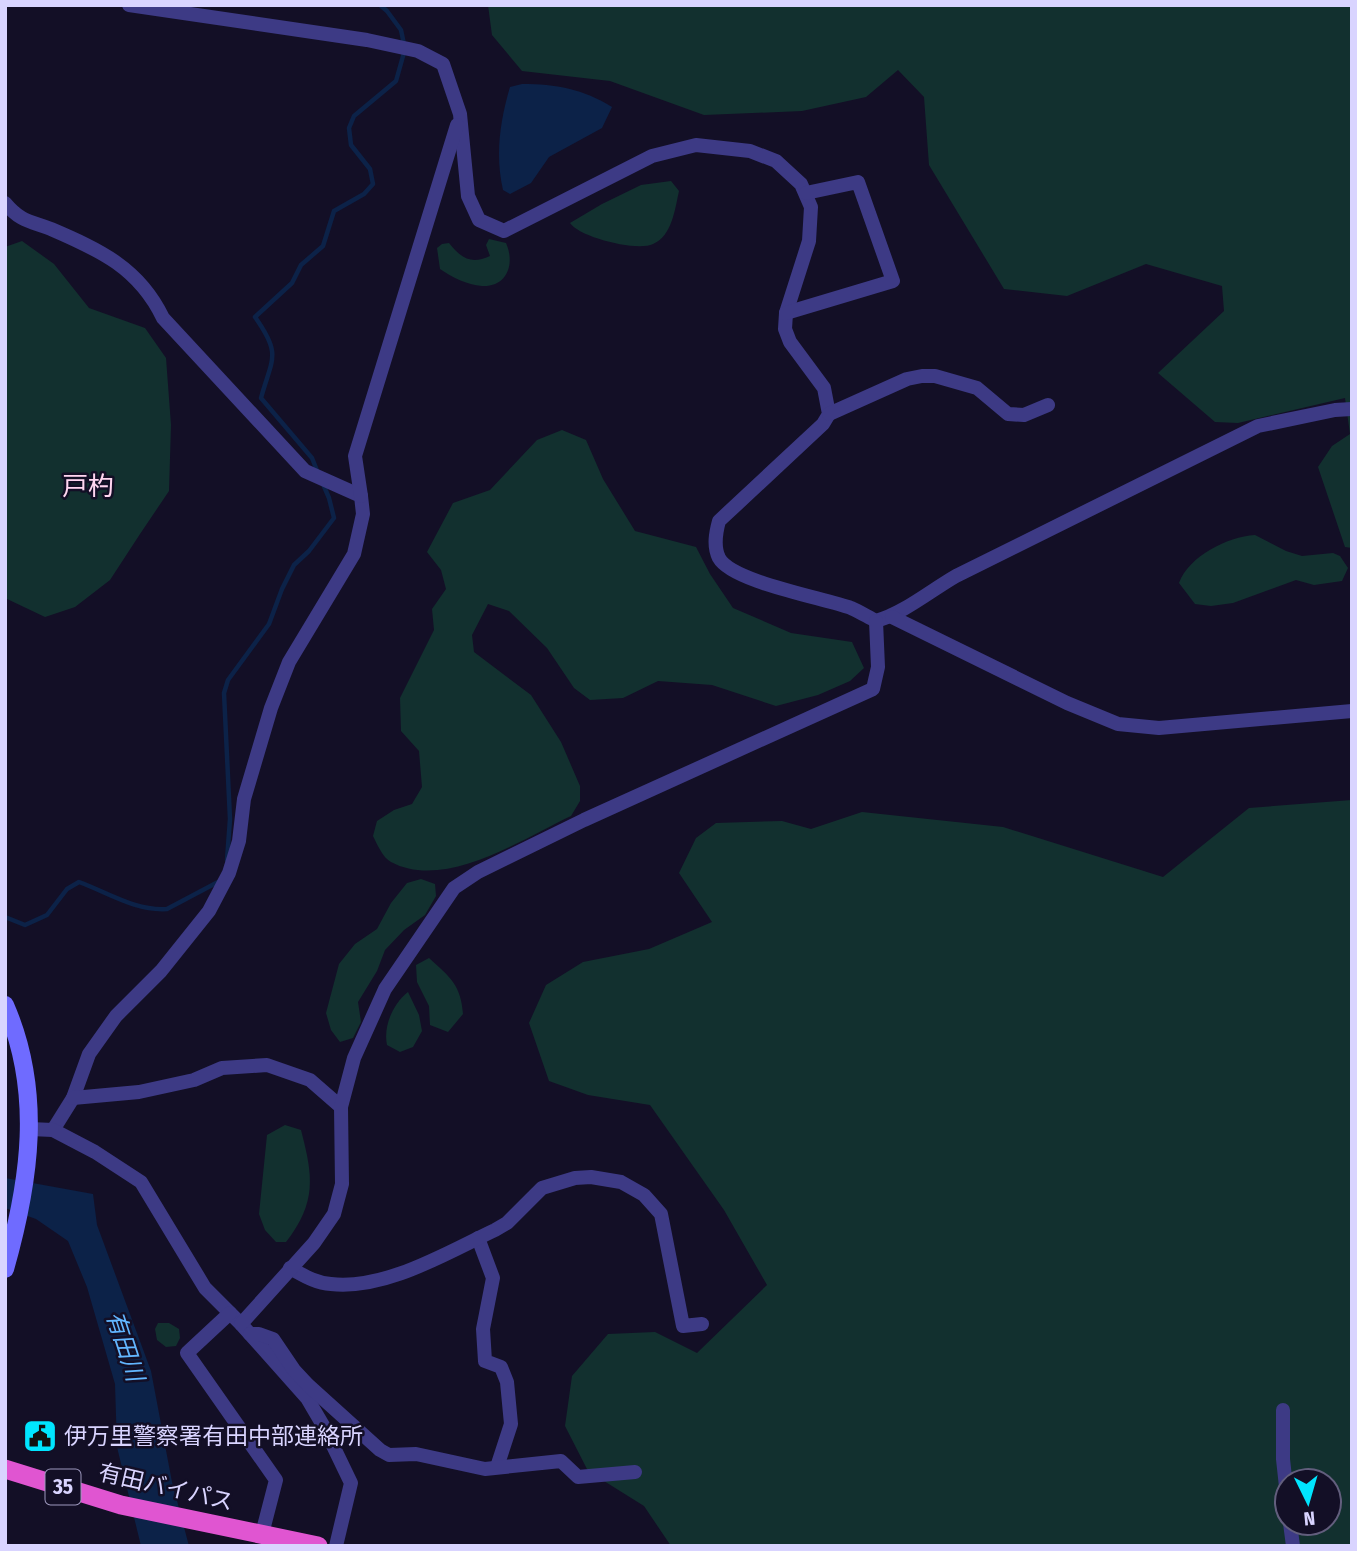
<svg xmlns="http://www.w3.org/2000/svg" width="1357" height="1551" font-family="'Fira Sans Condensed','Noto Sans JP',sans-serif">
	<rect width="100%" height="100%" fill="#130f26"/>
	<!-- green -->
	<g fill="#12302f" fill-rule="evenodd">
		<polygon points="488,5 1352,5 1352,548 1345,547 1318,467 1332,446 1350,434 1345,398 1238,423 1215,422 1158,373 1224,311 1222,286 1146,264 1067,296 1004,289 929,165 924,97 898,70 866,97 802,111 704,115 610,81 522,71 492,35"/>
		<path d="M671,181L679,191C675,209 672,236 653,244C637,252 579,237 570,223L602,204L641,185Z"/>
		<path d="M489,239L506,243C515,263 508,287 482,286C467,285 452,277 440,269L437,248L442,244L449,243C461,258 471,265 490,256L486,245Z"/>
		<polygon points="22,241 54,264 89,308 145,328 166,358 171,425 169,491 140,534 110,580 75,607 45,617 5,598 5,247"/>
		<path d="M562,430L586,440L603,479L635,531L696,547L710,574L733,608L791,633L852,642L864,668L850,681L818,695L776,706L712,685L658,681L623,698L590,700L574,688L547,648L509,611L488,604L472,635L474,652L531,695L561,742L580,786V801L571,816C522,839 445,891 391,862C383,858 377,844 373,836L377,821L394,810L412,804L422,787L419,751L401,731L400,698L434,630L432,609L446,589L441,570L427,552L453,503L490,490L537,440Z"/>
		<path d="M1255,535L1286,551L1302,556L1333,553L1340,556L1348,568L1342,581L1314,585L1296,580L1233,603L1211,606L1195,604L1179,583C1189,556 1227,537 1255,535Z"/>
		<path d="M1352,800V1546H671L644,1506L588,1471L565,1426L572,1376L608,1334L655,1332L697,1353L767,1285L724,1210L650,1105L588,1095L549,1081L529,1023L546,985L583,962L649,949L712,922L679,873L696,838L716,823L782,821L811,829L862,812L1003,827L1163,877L1249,808ZM1287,1481H1329V1523H1287Z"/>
		<polygon points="421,879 435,884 436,896 425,915 404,930 385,950 377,971 358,1002 361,1022 353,1038 340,1042 331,1030 326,1013 339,964 355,944 377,929 391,903 407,883"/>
		<path d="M429,958C450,977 461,985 463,1014L448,1032L430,1025L429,1006L417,982L416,965Z"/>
		<path d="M408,992L419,1015L422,1031L413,1047L400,1052L387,1045C383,1026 393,1004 408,992Z"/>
		<path d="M285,1125L301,1130C313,1176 317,1202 286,1242H276L265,1230L259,1214L267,1135Z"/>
		<polygon points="158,1323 169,1323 179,1329 180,1338 176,1346 166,1347 157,1340 155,1329"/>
	</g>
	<!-- water -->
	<g fill="#0c2248">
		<path d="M522,84C556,84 583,89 612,107L602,128L549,157L531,183L510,194L503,190C495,155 500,121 510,87Z"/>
		<polygon points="5,1178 93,1194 97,1225 151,1371 172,1482 189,1546 141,1546 117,1447 115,1384 87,1287 68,1241 36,1219 5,1208"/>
	</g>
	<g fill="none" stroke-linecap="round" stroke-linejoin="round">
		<!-- stream -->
		<g stroke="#0c2248" stroke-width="4.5">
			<path d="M318,473L312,458L261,398C272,358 282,355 255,317L292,283L301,265L323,246L334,211L364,194L373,184L370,169L351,145L349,128L354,116L396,81L405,49L401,30L387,11L380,5"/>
			<polyline points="227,860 230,819 224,693 228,680 269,624 282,589 294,565 309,551 334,518 329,498 323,484"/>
			<path d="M5,917L25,925L47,915L67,889L79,882C109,893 135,911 167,909L218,882"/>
		</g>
		<!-- minor -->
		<g stroke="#3d3a85" stroke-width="14">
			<path d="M129,5L367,40L418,51L443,64L460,114L468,196L479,220L504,231L652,156L696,145L750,151L776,161L801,184L811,207L809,241L786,313L785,329L790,342L824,388L829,414L823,424L719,521C716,532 713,546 719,558C732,582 824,598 851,608C860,612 868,617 876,621C904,613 930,591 956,576L1258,426L1335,410L1352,409"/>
			<path d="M5,203C21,222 30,221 51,229C100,250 139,268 163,318L305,471L361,496L363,514L354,554L289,662L271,708L244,799L239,841L229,873L209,911L161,971L116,1016L89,1054L73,1098L53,1130"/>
			<polyline points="786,313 893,281 858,182 806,193"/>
			<polyline points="829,414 907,379 922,376 935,376 977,388 1008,414 1024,415 1048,405"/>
			<polyline points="361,496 355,456 457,125"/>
			<polyline points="892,617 1067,703 1118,724 1159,728 1352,711"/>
			<polyline points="73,1098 139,1092 194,1080 222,1068 267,1065 310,1080 341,1107"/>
			<polyline points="30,1129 53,1130 95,1152 141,1182 205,1288 241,1324 307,1398 324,1427 351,1483 336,1546"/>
			<polyline points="478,1238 493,1278 483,1329 485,1361 501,1367 507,1382 511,1424 497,1467"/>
			<path d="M290,1268C303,1275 315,1283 331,1284C386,1290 446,1253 495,1230L507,1223L542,1188L575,1178L591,1177L621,1182L644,1195L661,1214L683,1326L702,1324"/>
			<polyline points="230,1313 187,1353 276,1480 262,1534"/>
			<polyline points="241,1324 314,1243 334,1214 342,1184 341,1107 354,1058 385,989 454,888 478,872 584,820 873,689 878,667 876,621"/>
			<polyline points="250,1334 259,1334 273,1339 294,1370 308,1385 380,1450 389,1455 416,1454 485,1469 561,1461 578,1477 635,1472"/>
			<polyline points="1283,1410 1283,1459 1287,1496"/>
			<polyline points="1290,1523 1293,1546"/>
		</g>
		<!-- secondary -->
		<path stroke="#6f6bff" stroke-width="18" d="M5,1005C43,1092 30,1181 5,1269"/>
		<!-- trunk -->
		<polyline stroke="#e055d1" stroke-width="19" points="5,1469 121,1505 318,1546"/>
	</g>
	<!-- icons -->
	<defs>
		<g id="civic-square" transform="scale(1.75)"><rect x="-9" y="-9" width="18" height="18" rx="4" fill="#00e5ff" stroke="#130f26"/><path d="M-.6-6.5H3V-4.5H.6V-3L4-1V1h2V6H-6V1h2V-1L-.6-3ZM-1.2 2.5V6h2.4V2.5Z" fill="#111"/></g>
	</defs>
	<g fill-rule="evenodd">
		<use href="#civic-square" x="40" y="1436"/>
	</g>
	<g text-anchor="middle" stroke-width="5" stroke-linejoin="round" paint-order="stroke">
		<!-- shield labels -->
		<rect fill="#130f26" stroke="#9e99be" stroke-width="2" x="45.5" y="1469.5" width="35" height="35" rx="5"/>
		<g font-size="21" font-weight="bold" fill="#d9d4ff">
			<text x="63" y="1494">35</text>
		</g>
		<!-- poi labels -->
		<g font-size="23" fill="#d9d4ff" stroke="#130f26" text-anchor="start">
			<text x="64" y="1444">伊万里警察署有田中部連絡所</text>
		</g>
		<!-- street labels -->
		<g font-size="23" fill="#d9d4ff" stroke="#130f26">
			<text transform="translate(166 1487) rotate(13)" y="8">有田バイパス</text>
		</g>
		<!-- water labels -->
		<g font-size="24" font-style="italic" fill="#62b6ff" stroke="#130f26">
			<text transform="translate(125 1346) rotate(72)" y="8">有田川</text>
		</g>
		<!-- quarter labels -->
		<g font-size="26" fill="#ffd6f0" stroke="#130f26">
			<text x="88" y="495">戸杓</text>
		</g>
	</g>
	<!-- border -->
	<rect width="1357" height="1551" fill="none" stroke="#d9d4ff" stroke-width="14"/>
	<!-- north arrow -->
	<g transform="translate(1308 1502) rotate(175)"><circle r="33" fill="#130f26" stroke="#625e7d" stroke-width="2"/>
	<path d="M0-5L12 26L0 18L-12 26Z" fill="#00e5ff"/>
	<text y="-10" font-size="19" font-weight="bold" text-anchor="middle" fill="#d9d4ff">N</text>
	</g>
</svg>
